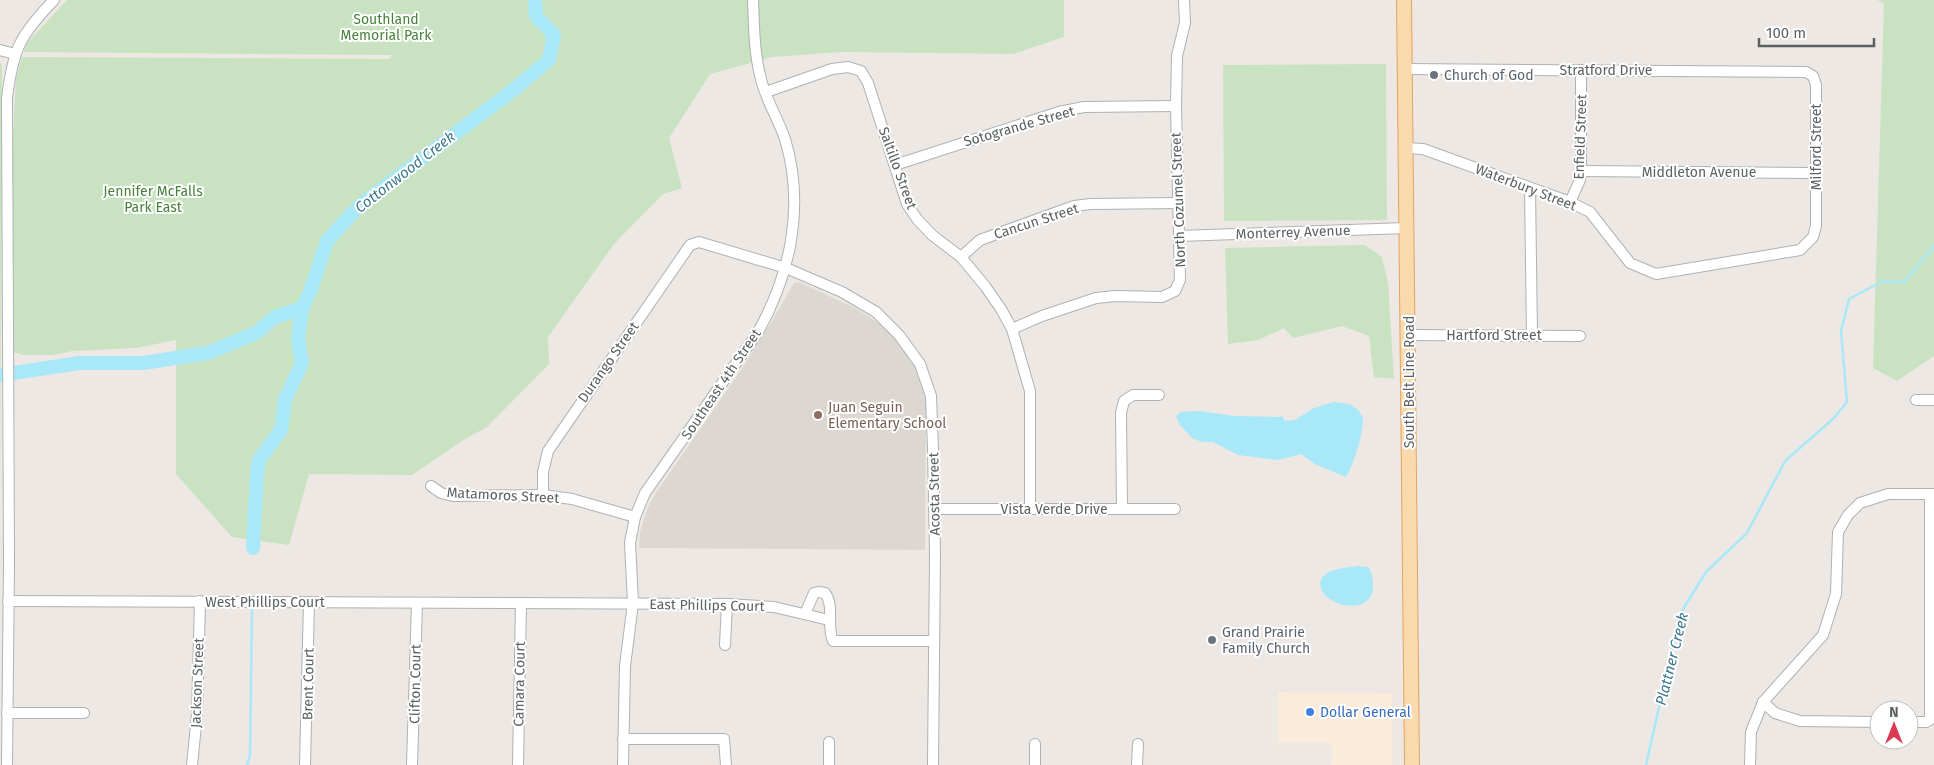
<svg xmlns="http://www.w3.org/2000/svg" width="1934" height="765" font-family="'Fira Sans',sans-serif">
	<rect width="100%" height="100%" fill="#ede8e3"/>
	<!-- commercial -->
	<polygon fill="#fbebda" points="1278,692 1392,693 1392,765 1331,765 1332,743 1278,743"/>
	<!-- education -->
	<polygon fill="#dcd8d1" points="799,282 855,308 879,323 898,341 913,361 922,381 926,404 925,550 639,548 640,532 648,507 655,494 741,370 769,326 794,283"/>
	<!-- green -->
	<g fill="#c9e2c1">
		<polygon points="67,0 1064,0 1064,37 1013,54 841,52 772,57 710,74 669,138 682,188 663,194 614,244 548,337 549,364 487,427 465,439 412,475 309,474 289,545 232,537 176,474 176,340 136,348 72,351 54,355 24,355 12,352 11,177 16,78 22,57 390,59 391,55 24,52 26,44"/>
		<polygon points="1877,0 1934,0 1934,356 1897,381 1873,368 1884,3"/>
		<polygon points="0,62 2,66 0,493"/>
		<polygon points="1386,64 1387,220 1224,221 1223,65"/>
		<polygon points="1365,245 1382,257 1388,283 1394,379 1374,377 1369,336 1342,326 1293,338 1284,328 1258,340 1228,344 1225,248"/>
	</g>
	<!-- water -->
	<g fill="#a8e8f8">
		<path d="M1333,402C1347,403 1355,404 1363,417C1363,436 1355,461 1346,477L1315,464L1301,454L1278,460L1238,455L1213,442H1202L1192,438L1180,425L1176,416L1181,412L1199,411L1234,416L1278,417L1282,416L1285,421L1295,420L1314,408Z"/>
		<path d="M1358,566L1368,567C1372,572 1373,579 1373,586C1373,613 1337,609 1324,594C1321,591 1321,587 1320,583C1324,568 1345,568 1358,566Z"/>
	</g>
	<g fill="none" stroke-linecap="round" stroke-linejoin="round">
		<!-- stream -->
		<g stroke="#a8e8f8" stroke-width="2.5">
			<polyline points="247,765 250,755 252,610"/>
			<polyline points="1646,765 1680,614 1706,572 1747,533 1785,461 1834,418 1847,402 1841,331 1849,299 1883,281 1904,282 1934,246"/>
		</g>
		<!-- river -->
		<g stroke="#a8e8f8" stroke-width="14">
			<polyline points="0,375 79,363 143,363 208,353 256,333 275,317 302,308 310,292 327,241 359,206 512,91 549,60 554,35 536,16 535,0"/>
			<polyline points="253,548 257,473 259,460 281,430 285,400 302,363 298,339 302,308"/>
		</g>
		<!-- minor casing -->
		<g stroke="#aeb2b4" stroke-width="12">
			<g id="minor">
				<polyline points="0,50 15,54"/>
				<polyline points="1405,69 1806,72 1813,76 1816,85 1816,226 1813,237 1800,250 1656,274 1630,263 1590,212 1570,202 1423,149 1406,148"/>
				<polyline points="766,92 832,69 848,67 861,71 868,83 907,204 917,219 932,235 961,257 985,286 1001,309 1012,329 1030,391 1030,509"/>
				<polyline points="895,165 1059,112 1084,107 1176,106"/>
				<polyline points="1581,171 1816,173"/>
				<polyline points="1530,189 1532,335"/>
				<polyline points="1570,202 1580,180 1581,171 1581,70"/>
				<polyline points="1179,236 1406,228"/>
				<polyline points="961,257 980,240 1074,206 1091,204 1178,203"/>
				<polyline points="1012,329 1042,316 1096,298 1115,296 1162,297 1175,291 1180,280 1176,106 1177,56 1185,23 1184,0"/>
				<polyline points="1409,335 1580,336"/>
				<polyline points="1916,400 1934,400"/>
				<polyline points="431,486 441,493 453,496 543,495 572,499 635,517"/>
				<polyline points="543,495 543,472 548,451 690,245 699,242 786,268 842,292 876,312 899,335 920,364 931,396 933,449 935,553 933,765"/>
				<polyline points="934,509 1175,509"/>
				<polyline points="1122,509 1121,413 1124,401 1133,395 1159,395"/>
				<polyline points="8,601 727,604 774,607 829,620"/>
				<path d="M805,614L814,593L818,592L825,593C835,606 826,626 833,641H934"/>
				<polyline points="725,645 727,604"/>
				<polyline points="1763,702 1775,713 1800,721 1879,722"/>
				<polyline points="7,713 84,713"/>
				<polyline points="1909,722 1926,722 1930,720 1930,494"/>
				<polyline points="623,739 724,739 726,765"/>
				<path d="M7,765L9,563L7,98C13,49 20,35 54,0"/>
				<polyline points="192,765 197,715 200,601"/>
				<polyline points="305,765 309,602"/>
				<polyline points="412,765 417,603"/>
				<polyline points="518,765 521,603"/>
				<path d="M623,765L625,666L633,603L630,543L635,517L645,493L758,332C791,273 805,205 785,139C778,118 764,97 760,75C754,51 754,25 753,0"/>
				<polyline points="829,765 829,742"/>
				<polyline points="1035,765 1035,744"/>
				<polyline points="1137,765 1138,744"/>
				<polyline points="1750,765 1751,732 1763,702 1823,635 1836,594 1838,532 1848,515 1860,503 1888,494 1934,494"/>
			</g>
		</g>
		<!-- major casing -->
		<g stroke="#e6a263" stroke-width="16">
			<polyline id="major" points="1404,0 1412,765"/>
		</g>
		<!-- minor -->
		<use href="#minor" stroke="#fff" stroke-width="10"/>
		<!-- major -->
		<use href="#major" stroke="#f8daac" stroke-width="14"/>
	</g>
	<!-- markers -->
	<g fill="#6b7280" stroke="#fff" stroke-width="2">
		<circle cx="1434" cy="75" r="5"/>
		<circle cx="1212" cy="640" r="5"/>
	</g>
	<circle fill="#8d6e63" stroke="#fff" stroke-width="2" cx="818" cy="415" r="5"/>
	<circle fill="#3f7fe0" stroke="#fff" stroke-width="2" cx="1310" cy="712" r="5"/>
	<g text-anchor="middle" stroke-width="4" stroke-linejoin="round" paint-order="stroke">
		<!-- park labels -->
		<g font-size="14" fill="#48813b" stroke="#fff">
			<text x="386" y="24">Southland<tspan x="386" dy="16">Memorial Park</tspan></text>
			<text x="153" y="196">Jennifer McFalls<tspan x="153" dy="16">Park East</tspan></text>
		</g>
		<!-- street labels -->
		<g font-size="14" fill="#5b6062" stroke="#fff">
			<text x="1606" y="75">Stratford Drive</text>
			<text transform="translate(1019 126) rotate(-16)" y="5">Sotogrande Street</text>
			<text transform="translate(1580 137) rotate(-88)" y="5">Enfield Street</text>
			<text transform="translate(1816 147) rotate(-90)" y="5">Milford Street</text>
			<text transform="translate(898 168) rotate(70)" y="5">Saltillo Street</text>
			<text x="1699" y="177">Middleton Avenue</text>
			<text transform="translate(1526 187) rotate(21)" y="5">Waterbury Street</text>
			<text transform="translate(1178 200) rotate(-92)" y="5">North Cozumel Street</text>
			<text transform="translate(1036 221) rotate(-18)" y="5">Cancun Street</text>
			<text transform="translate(1293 232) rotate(-2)" y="5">Monterrey Avenue</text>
			<text x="1494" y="340">Hartford Street</text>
			<text transform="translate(608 362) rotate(-55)" y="5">Durango Street</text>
			<text transform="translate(1409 382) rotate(-90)" y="5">South Belt Line Road</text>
			<text transform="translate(721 384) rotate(-56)" y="5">Southeast 4th Street</text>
			<text transform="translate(934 494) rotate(-91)" y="5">Acosta Street</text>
			<text transform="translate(503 495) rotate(3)" y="5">Matamoros Street</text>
			<text x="1054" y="514">Vista Verde Drive</text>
			<text x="265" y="607">West Phillips Court</text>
			<text transform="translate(707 605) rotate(1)" y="5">East Phillips Court</text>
			<text transform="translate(197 683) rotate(-88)" y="5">Jackson Street</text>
			<text transform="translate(308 684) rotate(-89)" y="5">Brent Court</text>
			<text transform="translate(415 684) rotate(-89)" y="5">Clifton Court</text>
			<text transform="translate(519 684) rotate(-89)" y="5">Camara Court</text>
		</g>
		<!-- worship labels -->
		<g font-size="14" fill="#5b616d" stroke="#fff" text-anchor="start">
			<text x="1444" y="80">Church of God</text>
			<text x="1222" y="637">Grand Prairie<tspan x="1222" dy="16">Family Church</tspan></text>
		</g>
		<!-- education labels -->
		<g font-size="14" fill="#785e54" stroke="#fff" text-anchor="start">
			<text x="828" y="412">Juan Seguin<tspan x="828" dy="16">Elementary School</tspan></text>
		</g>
		<!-- shop labels -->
		<g font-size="14" fill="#366cbe" stroke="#fff" text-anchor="start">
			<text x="1320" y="717">Dollar General</text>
		</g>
		<!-- water labels -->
		<g font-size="15" font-style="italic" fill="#3d788f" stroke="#fff">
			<text transform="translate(405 172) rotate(-38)" y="5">Cottonwood Creek</text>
			<text transform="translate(1672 659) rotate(-76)" y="5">Plattner Creek</text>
		</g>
	</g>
	<!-- north arrow -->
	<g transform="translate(1894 725)"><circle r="24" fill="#ffffff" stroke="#bdbfc0"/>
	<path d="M0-4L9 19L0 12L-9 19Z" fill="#db3a53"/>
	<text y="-8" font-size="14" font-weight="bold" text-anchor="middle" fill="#5b6062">N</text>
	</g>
	<!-- scale -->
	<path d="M1759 38v8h115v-8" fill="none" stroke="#5b6062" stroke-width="2.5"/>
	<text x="1766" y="38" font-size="15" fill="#5b6062" stroke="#ffffff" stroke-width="4" paint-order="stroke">100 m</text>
</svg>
